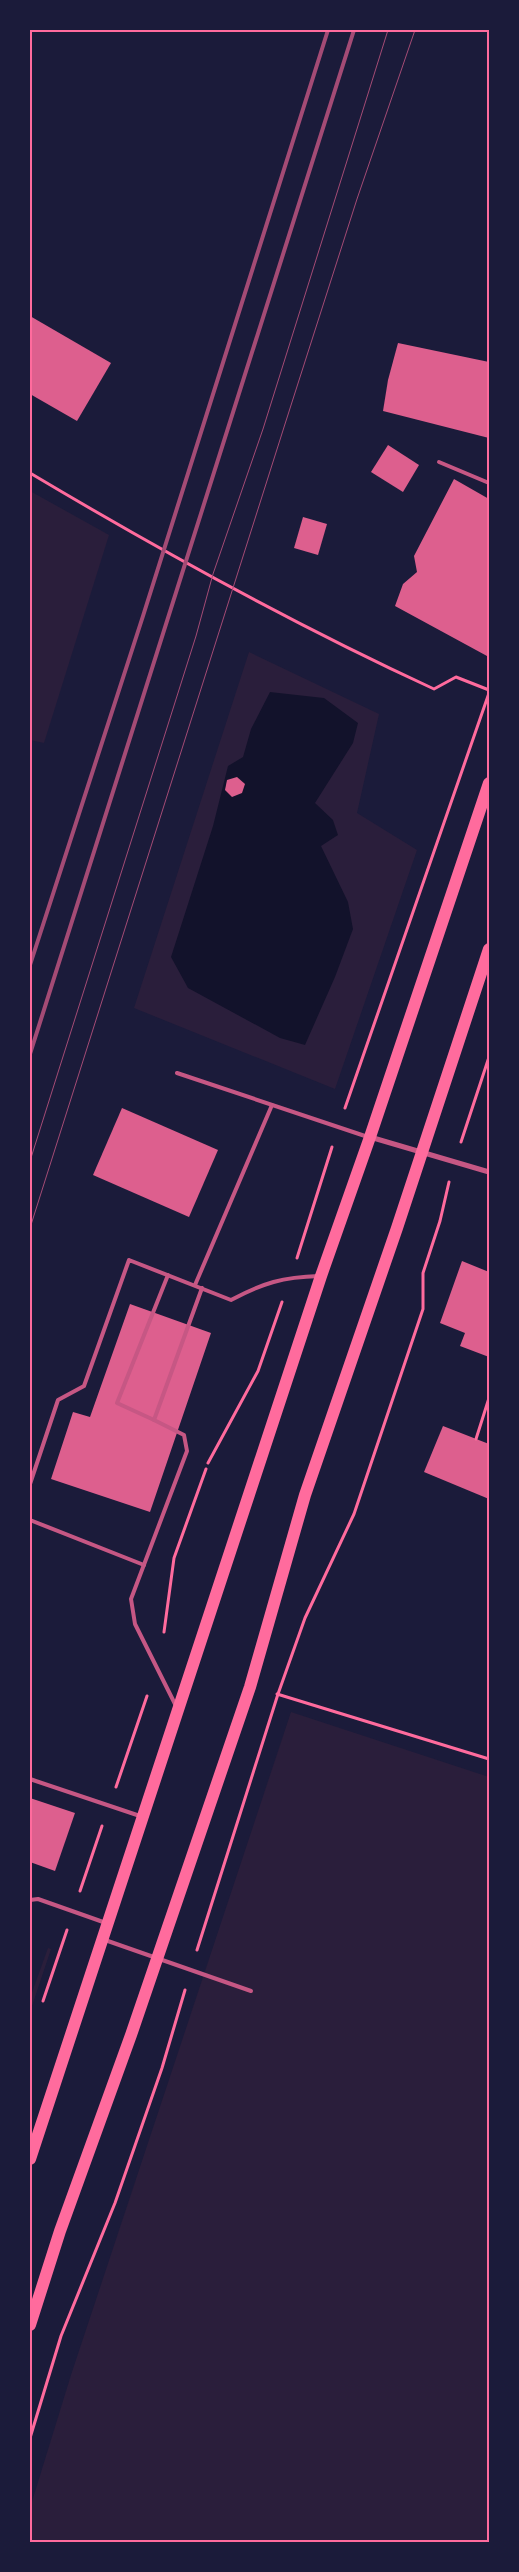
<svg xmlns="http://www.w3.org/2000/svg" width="519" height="2572" font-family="Barlow,sans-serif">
	<rect width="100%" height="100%" fill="#1b1b3a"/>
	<!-- green -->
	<g fill="#2a1e3b">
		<polygon points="30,491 109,535 44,743 30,740"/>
		<polygon points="249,652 379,714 357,813 417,850 335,1089 134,1008"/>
		<polygon points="291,1712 489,1777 489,2542 30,2542 30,2508 71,2375"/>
		<polygon points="48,1948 51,1949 30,2012 30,1998"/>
	</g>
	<!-- water -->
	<polygon fill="#12122b" points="270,692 324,698 358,723 353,743 315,803 333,820 338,835 321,846 348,902 353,929 335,977 305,1045 280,1038 188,988 171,957 213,826 228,766 243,757 251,729"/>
	<!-- building -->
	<g fill="#dd5f8e">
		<polygon points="30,316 111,363 77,421 30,394"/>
		<polygon points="398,343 489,362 489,438 383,411 388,380"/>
		<polygon points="388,445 419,465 403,492 371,472"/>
		<polygon points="454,479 489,499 489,651 487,656 395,606 403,584 417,572 414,556"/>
		<polygon points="303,517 327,524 318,555 294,548"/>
		<polygon points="237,777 245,784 242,793 232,797 225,790 227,780"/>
		<polygon points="122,1108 218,1150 189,1217 93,1175"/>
		<polygon points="462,1261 489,1272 489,1357 460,1346 465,1333 440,1323"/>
		<polygon points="130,1304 211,1333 150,1512 51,1479 73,1412 90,1417"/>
		<polygon points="443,1426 489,1444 489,1499 424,1472"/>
		<polygon points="30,1798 75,1813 55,1871 30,1862"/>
	</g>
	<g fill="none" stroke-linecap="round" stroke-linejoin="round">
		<!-- path -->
		<g stroke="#ff6b9d" stroke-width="3">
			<path d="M30,473C161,551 295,625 434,689L456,677L489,690"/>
			<polyline points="345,1108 489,693"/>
			<polyline points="461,1142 489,1057"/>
			<polyline points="297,1258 332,1147"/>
			<polyline points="476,1439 489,1398"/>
			<polyline points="208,1463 258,1371 282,1302"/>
			<polyline points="164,1632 174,1558 206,1469"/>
			<polyline points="277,1694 489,1759"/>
			<polyline points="116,1787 147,1696"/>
			<polyline points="80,1891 102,1826"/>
			<polyline points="197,1950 278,1694 305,1618 354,1514 423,1309 423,1273 440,1221 449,1182"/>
			<polyline points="43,2001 67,1930"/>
			<polyline points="30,2438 61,2336 115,2203 162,2068 185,1990"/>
		</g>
		<!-- service -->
		<g stroke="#c65784" stroke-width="4">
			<polyline points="439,462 489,483"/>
			<polyline points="177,1073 368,1137"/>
			<polyline points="195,1285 272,1105"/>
			<polyline points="154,1420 117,1403 168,1275"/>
			<path d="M30,1484L58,1400L84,1386L129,1260L231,1300C263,1283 283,1277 319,1276"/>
			<polyline points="30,1520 144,1565"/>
			<polyline points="176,1706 135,1624 131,1599 187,1451 184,1435 154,1420 202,1288"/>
			<polyline points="30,1779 140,1816"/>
			<polyline points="30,1900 38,1899 106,1923"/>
			<polyline points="105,1940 251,1991"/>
		</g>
		<!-- minor -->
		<polyline stroke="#c65784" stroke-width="5" points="370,1137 489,1172"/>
		<!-- primary -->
		<g stroke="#ff6b9d" stroke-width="12">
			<polyline points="30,2159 321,1276 370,1137 489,783"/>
			<polyline points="30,2325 60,2231 131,2035 250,1687 305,1495 397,1228 489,949"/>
		</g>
		<!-- tram -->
		<g stroke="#a44b75" stroke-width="1">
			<polyline points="30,1161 196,636 213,574 263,429 388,30"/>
			<polyline points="30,1228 285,424 357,199 415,30"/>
		</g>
		<!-- rail -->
		<g stroke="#a44b75" stroke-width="4">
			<polyline points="30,965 143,616 328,30"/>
			<polyline points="30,1054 354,30"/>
		</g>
	</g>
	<!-- border -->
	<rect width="519" height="2572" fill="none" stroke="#1b1b3a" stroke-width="62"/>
	<rect x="31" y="31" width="457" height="2510" fill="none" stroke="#ff6b9d" stroke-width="2"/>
</svg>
